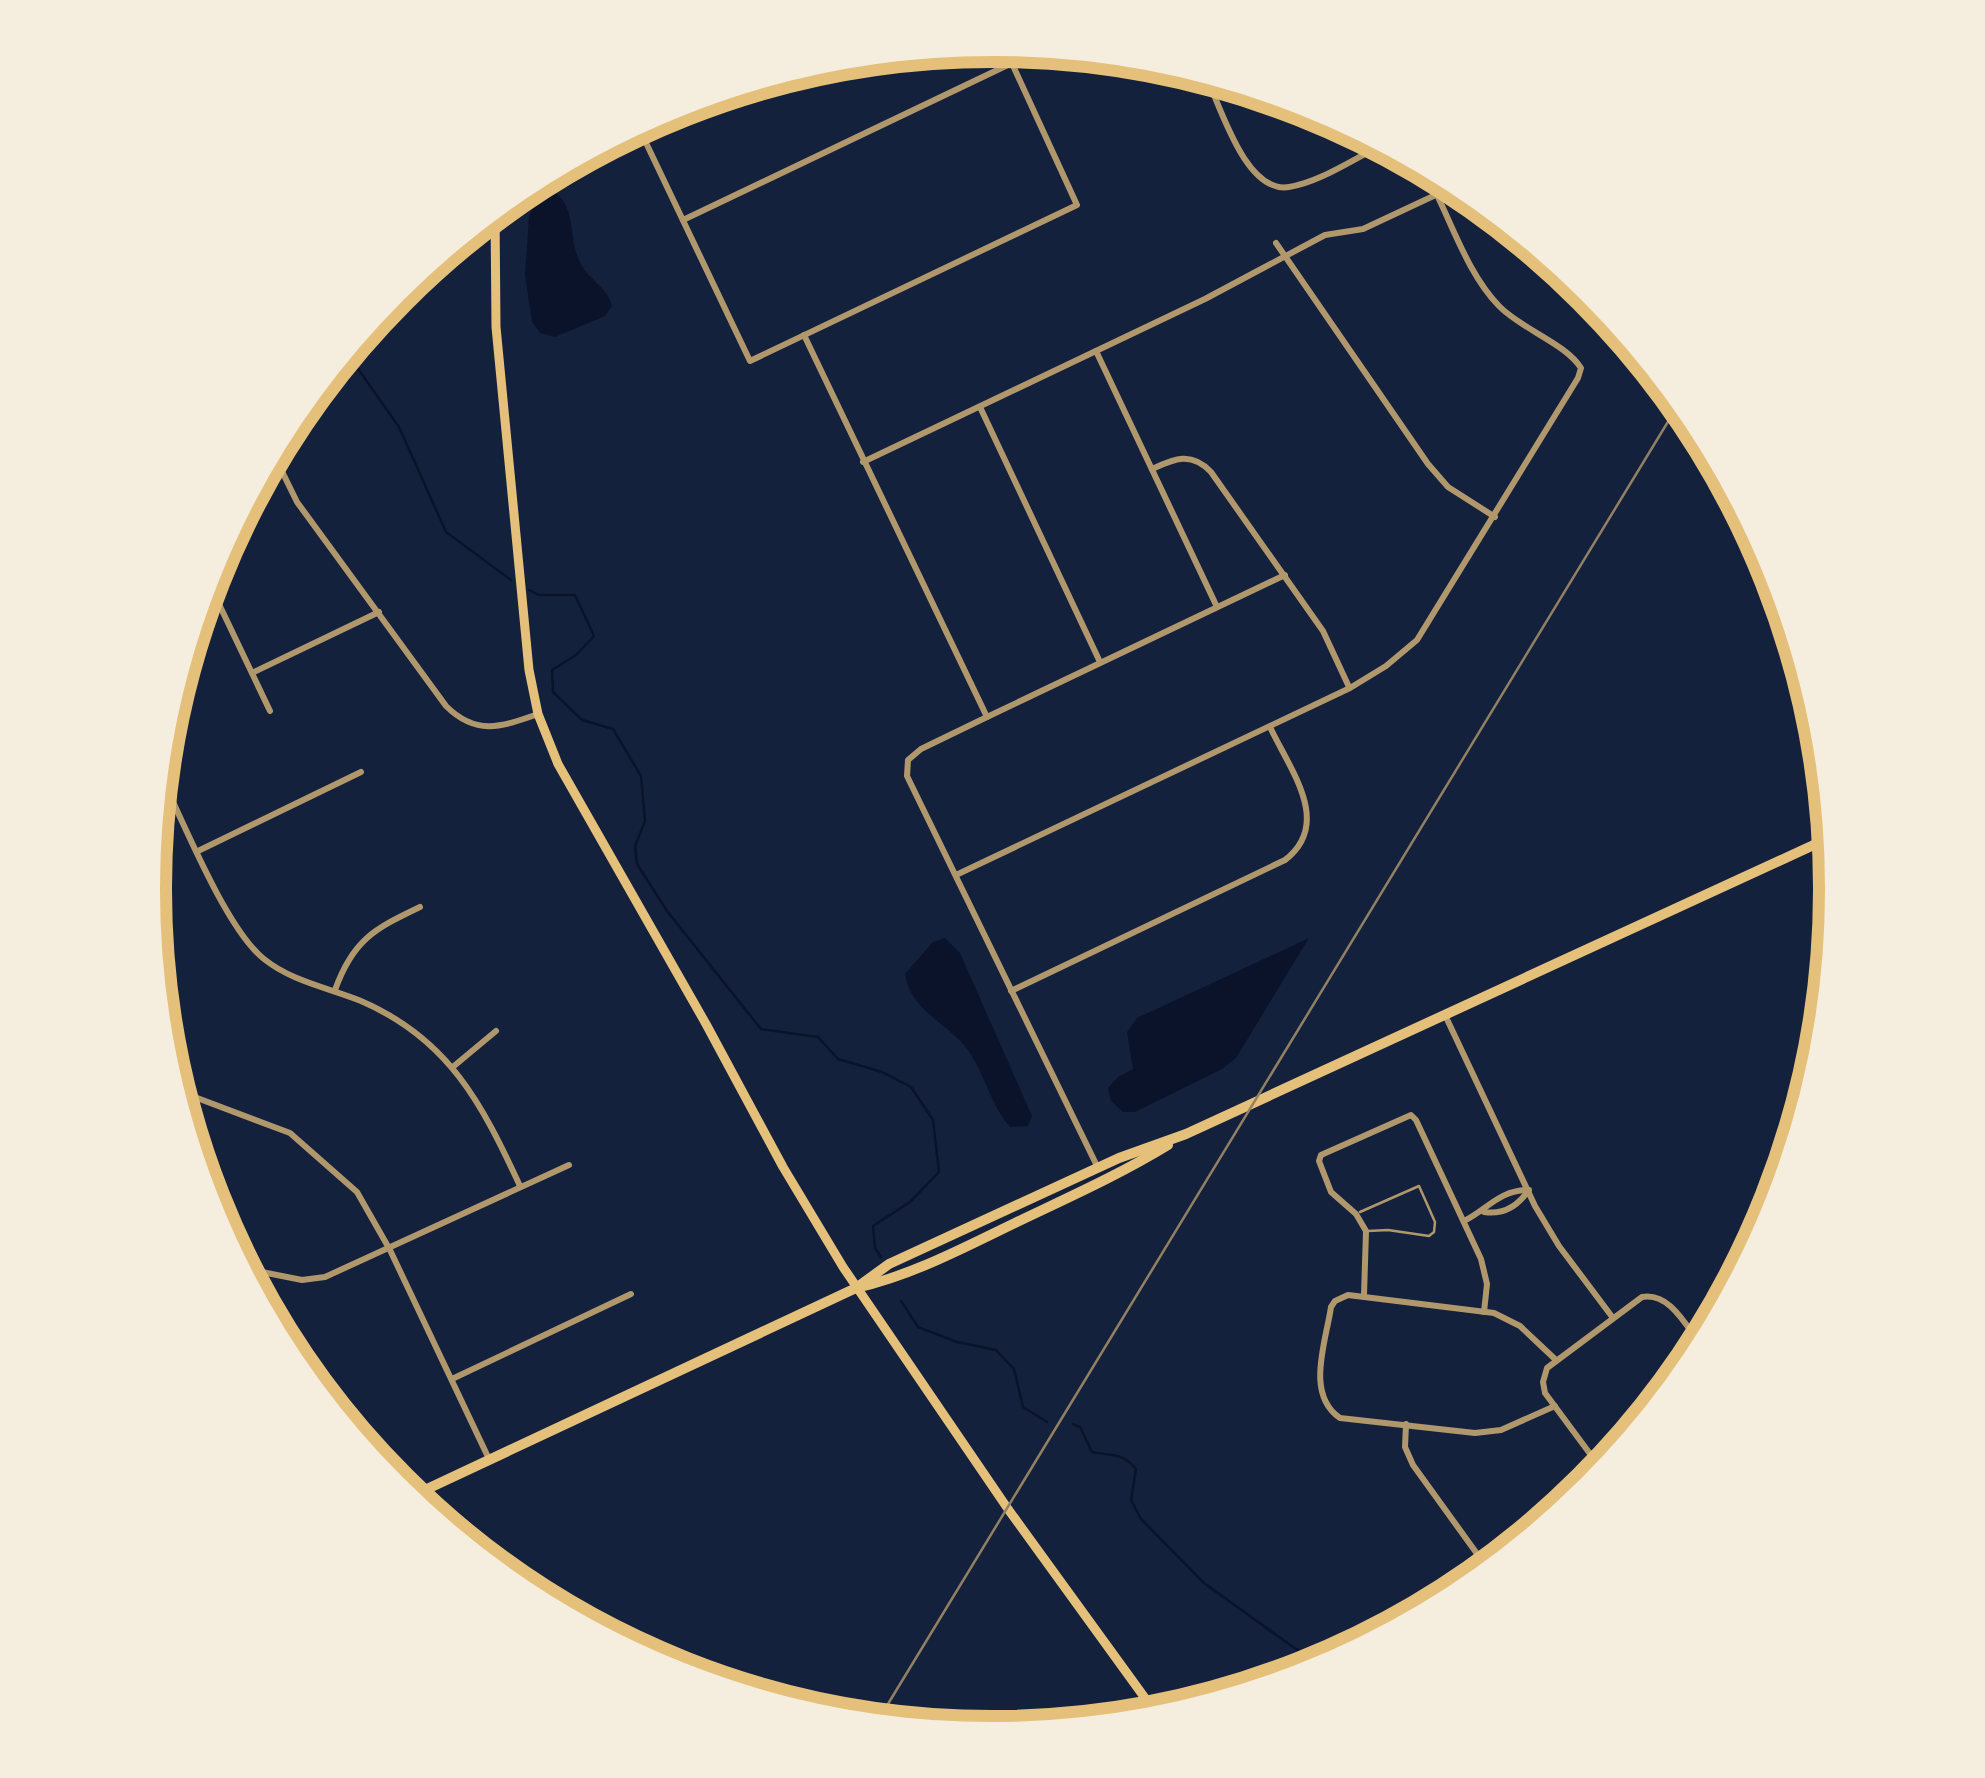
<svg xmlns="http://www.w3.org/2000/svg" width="1985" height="1778" font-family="Montserrat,sans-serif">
	<rect width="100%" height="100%" fill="#14213d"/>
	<!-- water -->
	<g fill="#0b132b">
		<path d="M545,186C580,203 566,233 580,262C588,280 608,287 612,306L605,316L555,337L540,333L532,322L525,275L529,216Z"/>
		<path d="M945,938L960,953L1032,1116L1028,1126L1010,1127C989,1103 984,1069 964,1045C942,1020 911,1010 905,974L933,942Z"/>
		<polygon points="1309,938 1236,1058 1222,1069 1135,1112 1123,1112 1111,1101 1108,1088 1118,1077 1133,1069 1127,1032 1137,1018"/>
	</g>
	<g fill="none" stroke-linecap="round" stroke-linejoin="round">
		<!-- stream -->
		<g stroke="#0b132b" stroke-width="2.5">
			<polyline points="349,349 356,366 399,427 446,532 511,580"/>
			<polyline points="529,590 539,595 575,595 594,636 576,655 552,670 553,692 582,720 613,729 641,776 645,821 635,846 637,864 667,911 761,1029 818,1037 838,1059 882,1072 911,1087 933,1120 939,1172 910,1202 873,1226 875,1248 881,1257"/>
			<polyline points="901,1301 918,1327 957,1342 996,1350 1014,1369 1023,1407 1047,1422"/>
			<path d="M1073,1424L1080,1427L1092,1452C1112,1456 1122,1452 1136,1469L1131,1500L1141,1519L1204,1583L1293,1647L1324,1664"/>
		</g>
		<!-- service -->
		<polyline stroke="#b1986c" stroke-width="2.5" points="1360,1212 1419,1186 1435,1222 1434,1232 1429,1236 1388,1230 1368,1231"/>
		<!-- minor -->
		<g stroke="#b1986c" stroke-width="6">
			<path d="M1206,76C1221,108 1246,194 1289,187C1321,182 1354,158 1383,145"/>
			<polyline points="638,126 750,361 1077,205 1004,46"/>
			<polyline points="1366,136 1373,150"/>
			<polyline points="683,220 1012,63"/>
			<polyline points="1276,243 1428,464 1448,487 1495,517"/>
			<polyline points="804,335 987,717"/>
			<polyline points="1096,351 1217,607"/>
			<polyline points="980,407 1100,662"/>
			<path d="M273,453L297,502L446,706C476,736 501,727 538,714"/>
			<polyline points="863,462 1205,299 1325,235 1363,229 1457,185"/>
			<path d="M1152,469C1174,459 1191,451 1211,472L1323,631L1349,687"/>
			<polyline points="208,581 270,711"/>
			<polyline points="252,673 379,612"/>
			<path d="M160,774C183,821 226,929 264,959C291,981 329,988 361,1001C449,1039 482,1104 520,1186"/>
			<polyline points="198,851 361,772"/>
			<path d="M956,875L1350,688L1386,666L1417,640L1578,378L1581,368C1565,343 1521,329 1499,306C1470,276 1455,232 1437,195"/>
			<path d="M335,990C353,940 374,929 420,907"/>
			<path d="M1011,991L1285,860C1333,823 1290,770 1270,727"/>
			<polyline points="1445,1015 1535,1206 1559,1246 1613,1318"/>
			<polyline points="454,1066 496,1031"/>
			<polyline points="176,1090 290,1133 357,1192 390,1250 489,1459"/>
			<polyline points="1098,1168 907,776 908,760 921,749 987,717 1285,575"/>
			<path d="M1484,1212C1503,1215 1517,1207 1528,1191"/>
			<path d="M1464,1221C1488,1209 1499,1190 1529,1190"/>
			<polyline points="242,1268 302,1280 325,1277 569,1165"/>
			<polyline points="1364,1295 1366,1231 1356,1214 1331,1192 1319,1161 1321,1155 1411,1115 1416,1120 1481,1259 1487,1284 1484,1312"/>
			<polyline points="452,1379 631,1294"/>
			<path d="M1555,1406L1501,1430L1475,1433L1340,1418C1305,1394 1326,1342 1331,1307L1335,1301L1348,1295L1494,1313L1520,1326L1556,1360"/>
			<polyline points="1406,1424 1405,1447 1413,1465 1488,1569"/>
			<path d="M1602,1470L1545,1393L1543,1382L1547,1368L1642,1297C1670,1292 1686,1326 1701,1345"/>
		</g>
		<!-- secondary -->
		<polyline stroke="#e5c07b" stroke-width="9" points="495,211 496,327 529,670 538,714 558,764 706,1024 783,1167 843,1267 1008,1509 1158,1716"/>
		<!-- primary -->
		<g stroke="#e5c07b" stroke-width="10">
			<polyline points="856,1288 889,1264 1119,1158 1186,1134 1831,837"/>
			<path d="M410,1497L856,1288C913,1275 963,1248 1015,1223C1067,1198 1119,1175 1168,1145"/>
		</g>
		<!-- rail -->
		<polyline stroke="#918062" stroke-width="2.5" points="877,1722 1680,402"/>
	</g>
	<!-- crop -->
	<path d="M0 0H1985V1778H0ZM992 62H993A826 826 0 0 1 1819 888V890A826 826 0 0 1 993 1716H992A826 826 0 0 1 166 890V888A826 826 0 0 1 992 62Z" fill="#f5edde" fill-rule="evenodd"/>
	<path fill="none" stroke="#e5c07b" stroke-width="12" d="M992 62H993A826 826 0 0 1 1819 888V890A826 826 0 0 1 993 1716H992A826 826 0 0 1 166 890V888A826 826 0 0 1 992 62Z"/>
</svg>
